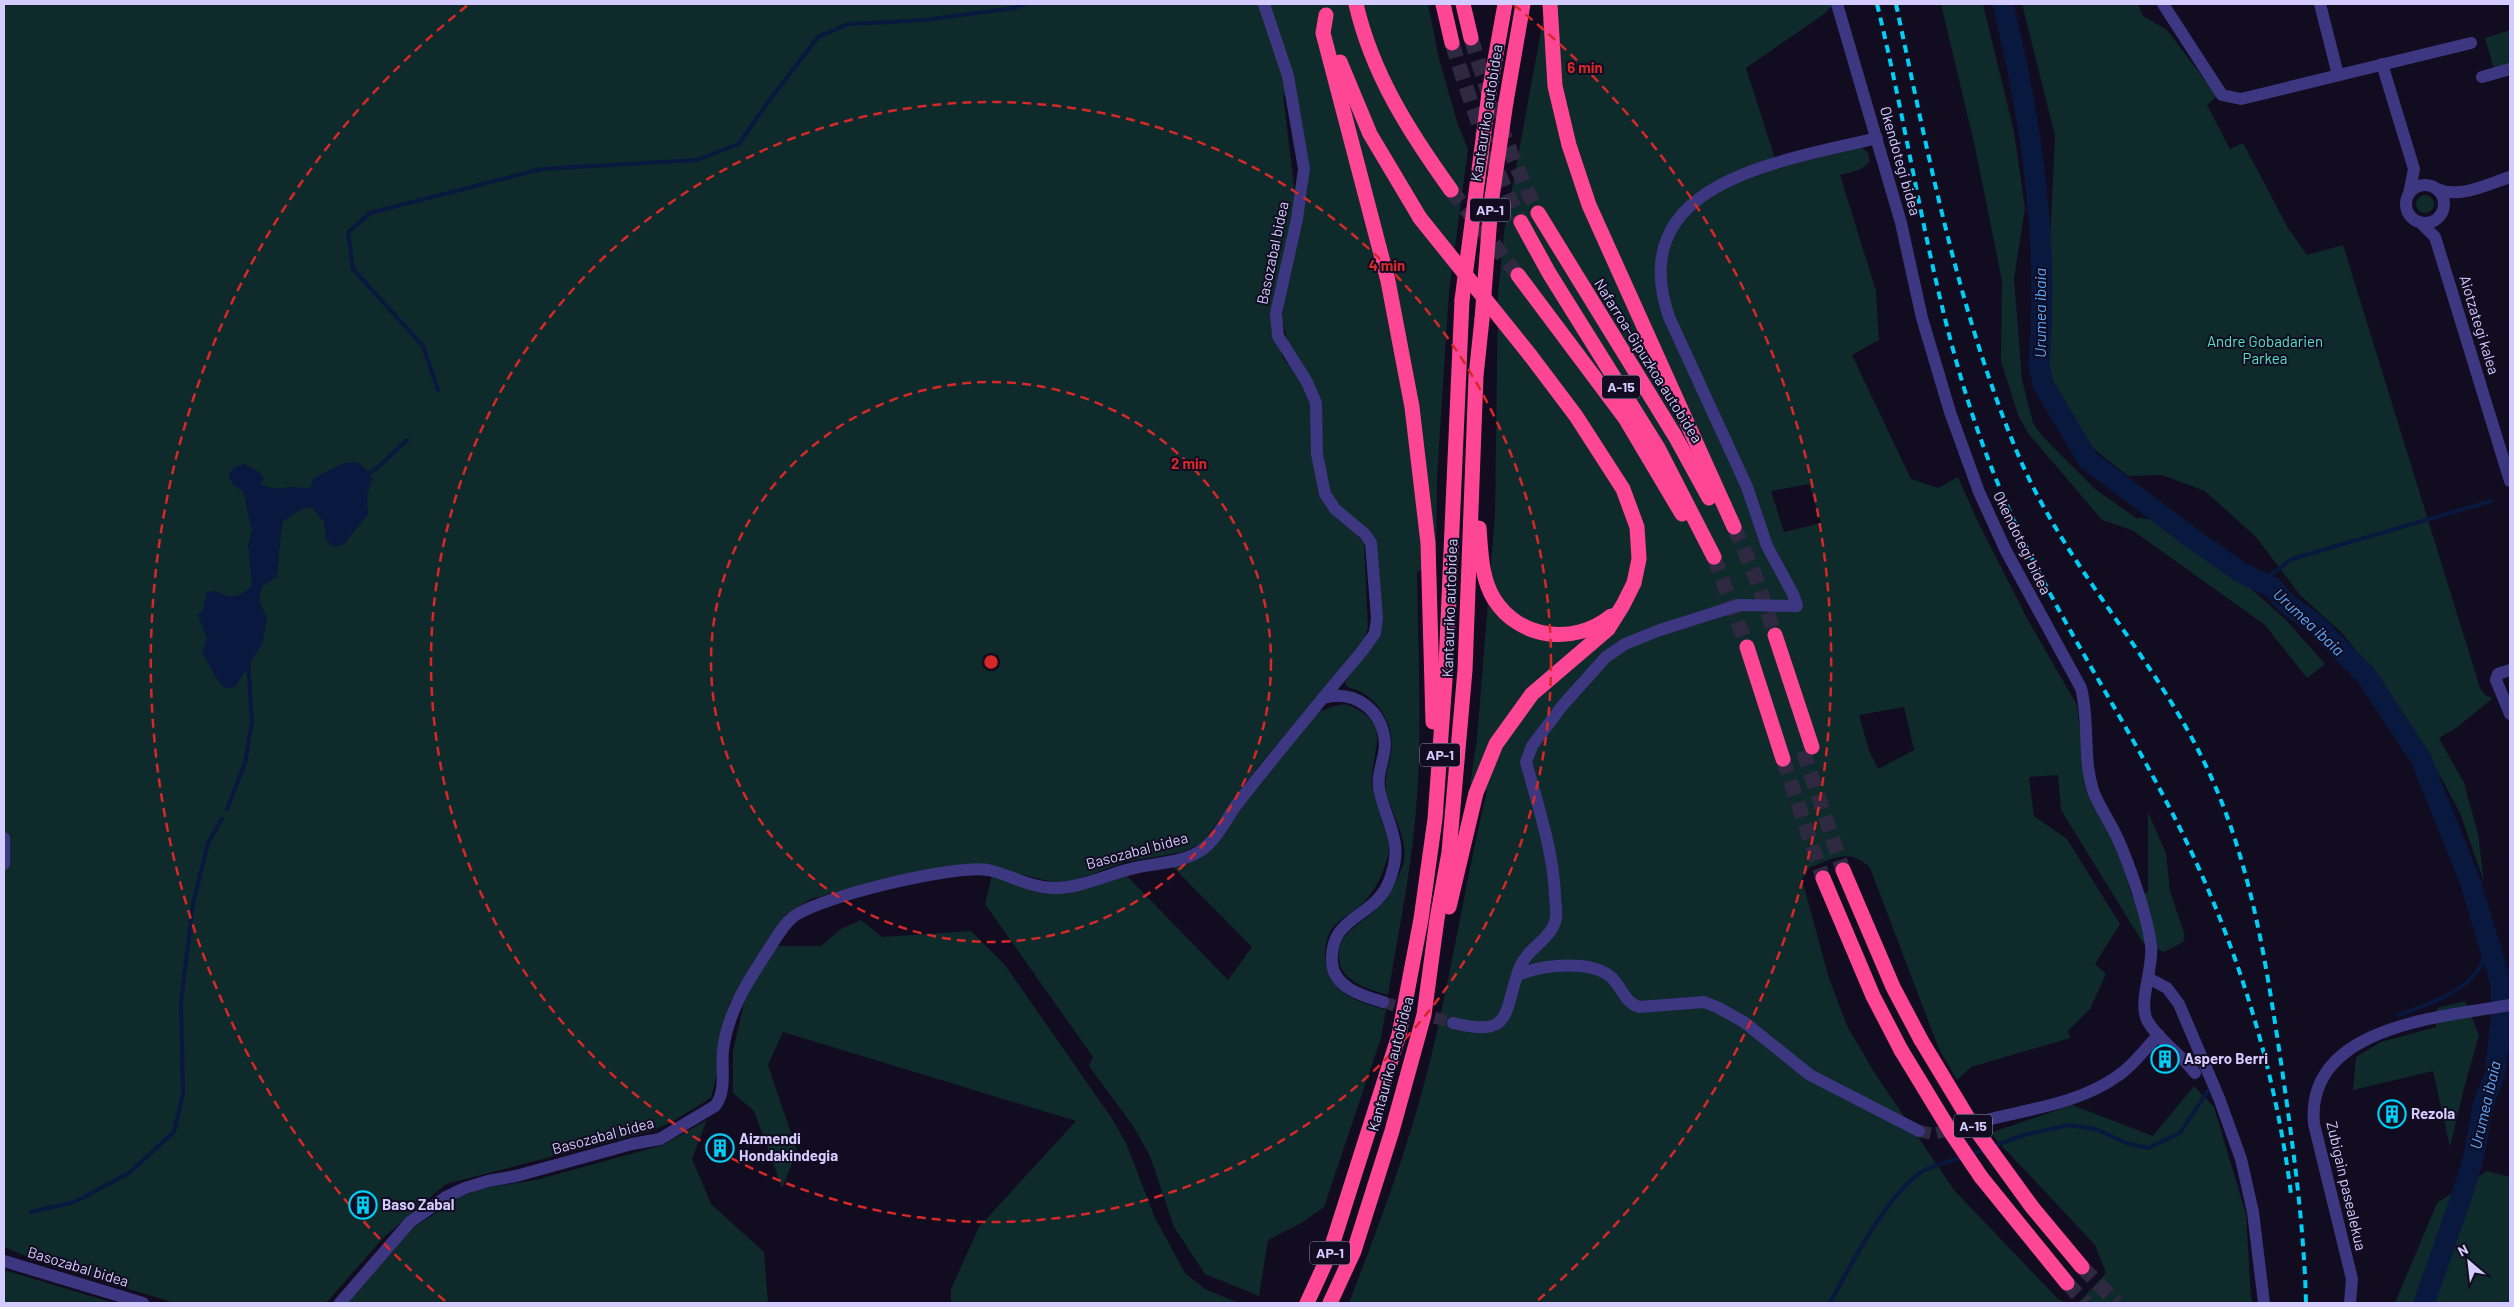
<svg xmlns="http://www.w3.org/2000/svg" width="2514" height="1307" font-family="Barlow,sans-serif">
	<rect width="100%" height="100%" fill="#110c20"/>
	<!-- green -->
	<g fill="#0f2a2a" fill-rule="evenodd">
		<path d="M4,4H1428L1439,59L1458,125L1468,149L1449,292L1437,477L1436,564L1417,572C1418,647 1422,721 1417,796C1413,863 1399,929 1388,995C1367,989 1336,981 1339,952C1340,932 1363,923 1375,910C1386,897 1396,883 1402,868C1412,844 1391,814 1386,791C1384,777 1389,766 1391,753C1396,724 1376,693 1347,687L1345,682L1377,637L1373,543L1317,481L1349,526L1364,543L1368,628L1362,643L1258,767L1202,843L1183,852L1125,862L1076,880L1057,883L982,865L889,878L811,899L786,914L729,1004L717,1051V1074L711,1098L670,1123L651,1131L446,1184L384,1237L326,1303H175L40,1262L4,1247ZM1294,94L1301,129L1308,189L1287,278L1282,319L1295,373L1283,358L1271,327L1296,201L1283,95Z"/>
		<path d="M1546,4H1830L1831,7L1824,14L1746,68L1778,168L1858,147C1867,150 1870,153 1869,163L1859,170L1840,175L1876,291L1879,340L1852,355L1911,479L1938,488L1958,477L1977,520L2028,620L2077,705L2083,755L2115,840L2132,896L2148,892V812L2166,853L2170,891L2185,936L2183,942L2164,952L2143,943L2061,810L2058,775L2029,777L2034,816L2067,839L2120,924L2095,964L2106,974L2090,1009L2068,1031L2070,1038L1971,1067L1957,1080L1939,1049L1870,868C1849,847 1833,859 1809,868L1802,879L1828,975L1847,1026L1874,1072L1954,1190L2058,1299L2067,1303H1351L1350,1300C1383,1215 1415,1129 1435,1040C1454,958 1467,874 1487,791L1470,785L1477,738L1495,514L1498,295L1504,232ZM1809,484L1821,523L1784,532L1771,491ZM1904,707L1914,750L1878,769L1869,750L1859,715Z"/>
		<polygon points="1941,4 1983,4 2014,132 2025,208 2014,279 2022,380 2033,423 2043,437 2095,489 2136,518 2161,520 2238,577 2286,620 2325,664 2307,678 2265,625 2132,530 2102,520 2028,433 2018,415 2001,361 2002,281 1975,147"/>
		<polygon points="2022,4 2138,4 2143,16 2167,30 2217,96 2207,105 2230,149 2243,143 2288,228 2307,255 2343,245 2480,688 2485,695 2493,698 2456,728 2439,738 2464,783 2478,834 2484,882 2460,813 2443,781 2389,692 2343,634 2300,595 2256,537 2205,491 2162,475 2128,476 2094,449 2047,384 2045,351 2055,136"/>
		<polygon points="2510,30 2510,72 2496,76 2485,38"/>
		<circle cx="2425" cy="204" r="9"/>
		<path d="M1345,704C1388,720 1377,738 1372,774C1368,803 1397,827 1387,859C1383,874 1375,891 1364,902C1355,912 1340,917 1332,929C1327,935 1325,947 1325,954C1325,992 1355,1001 1386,1010L1381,1038L1324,1207L1303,1222L1268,1240L1259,1296L1205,1274L1174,1227L1150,1156L1133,1126L1089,1066L1093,1057L985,904L992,875L1035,889L1125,874L1228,980L1252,947L1171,865L1196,859L1314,714L1331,707Z"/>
		<polygon points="861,920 882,937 971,931 1005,965 1113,1120 1126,1143 1155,1218 1185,1273 1205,1289 1239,1303 951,1303 951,1289 979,1227 1076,1121 783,1032 768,1065 797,1151 782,1188 754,1111 733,1093 733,1051 747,990 777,946 821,946 841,929"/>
		<polygon points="2465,1001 2479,1035 2463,1092 2450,1147 2433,1071 2353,1090 2356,1057 2381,1042 2436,1027 2437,1008"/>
		<polygon points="2194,1086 2214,1107 2246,1214 2251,1298 2254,1303 2078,1303 2106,1273 2095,1245 1990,1133 2072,1105 2153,1136"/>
		<polygon points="707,1120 692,1159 711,1204 764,1252 768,1303 347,1303 410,1230 460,1197 484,1188 536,1180 663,1145"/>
		<polygon points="2487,1171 2510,1177 2510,1303 2395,1303 2437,1203"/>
		<polygon points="4,1269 4,1270 114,1303 4,1303"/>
	</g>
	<!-- water -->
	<path fill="#08183e" d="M357,462L367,470L372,479L367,495L368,514L344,544L333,547L326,539L324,522L313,508H303L282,522L277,576L262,587L259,601L267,618L262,644L235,687L225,688C214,679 211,665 202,653L207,638L198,615L203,610L207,592L216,591C231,600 240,597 252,586L248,544L252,530L243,491L233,485L229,476L233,468L244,464L258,471L264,478L261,484C272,490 278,489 289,487C296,486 303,489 310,488L314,478L344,463Z"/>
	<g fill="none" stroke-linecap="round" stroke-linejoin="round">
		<!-- stream -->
		<g stroke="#08183e" stroke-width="4">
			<polyline points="438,390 423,346 353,269 348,233 370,213 541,169 697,160 739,144 765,106 818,37 848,24 925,20 1014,8 1025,4"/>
			<polyline points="365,475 375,470 407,440"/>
			<polyline points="2261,582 2292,559 2491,501"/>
			<polyline points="227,809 245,763 252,722 248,660"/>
			<path d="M2398,1015C2426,1005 2466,993 2481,965C2485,958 2486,947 2489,939"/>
			<polyline points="1993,1146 2024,1135 2068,1125 2096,1129 2126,1143 2148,1148 2180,1133 2208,1091"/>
			<polyline points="1969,1155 1986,1149"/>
			<polyline points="31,1212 75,1202 129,1173 174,1132 183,1094 181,1002 193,904 208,843 222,819"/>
			<path d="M1830,1303C1849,1268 1889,1191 1923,1171C1934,1165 1950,1161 1963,1157"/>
		</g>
		<!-- river -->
		<path stroke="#08183e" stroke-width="21" d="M2003,4C2032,124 2049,240 2039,364L2043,384L2088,460L2192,538L2242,573L2272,587L2287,604L2314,623L2366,675L2421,759L2470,881L2501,984V1020L2495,1074L2483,1105L2474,1155L2462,1195L2424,1303"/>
		<!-- minor-tunnel -->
		<g stroke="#2e2941" stroke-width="12" stroke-dasharray="12 6" stroke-linecap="butt">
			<polyline points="1383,1002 1453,1023"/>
			<polyline points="1919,1131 1934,1134 1981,1121"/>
		</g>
		<!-- highway-tunnel -->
		<g stroke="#2e2941" stroke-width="15" stroke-dasharray="15 8" stroke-linecap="butt">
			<path d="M1471,38C1489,99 1510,156 1538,213"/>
			<path d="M1452,43C1471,105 1492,164 1521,222"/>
			<polyline points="1451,190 1518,275"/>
			<polyline points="1734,527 1755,575 1775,635"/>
			<polyline points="1714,557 1747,647"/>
			<polyline points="1803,751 1843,870"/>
			<polyline points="1783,759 1823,878"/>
			<polyline points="2082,1267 2117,1303"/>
			<polyline points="2067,1283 2086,1303"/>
		</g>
		<!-- minor -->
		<g stroke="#3d3681" stroke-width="12">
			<path d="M1837,4L1901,223L1922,318L1950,412L1979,492L2006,551L2081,688C2090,723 2082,759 2094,793C2100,808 2110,822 2117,837C2130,866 2147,915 2151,945C2154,967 2138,1001 2147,1020C2157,1039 2182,1055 2195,1073"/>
			<polyline points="2163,4 2222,95 2241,99 2471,43"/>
			<polyline points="2320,4 2338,75"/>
			<polyline points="2382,64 2414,169 2409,194"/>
			<polyline points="2482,77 2510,69"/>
			<circle cx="2425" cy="204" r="19"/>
			<path d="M2437,189C2460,199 2488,184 2510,177"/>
			<polyline points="2420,222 2435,237 2510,481"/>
			<polyline points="2510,670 2498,674 2496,680 2510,714"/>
			<path d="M1323,698C1355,689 1383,710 1385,744C1385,760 1375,775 1380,793C1389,829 1405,844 1388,884C1372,919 1329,916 1332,963C1334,988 1363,996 1383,1002"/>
			<polyline points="4,838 4,864"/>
			<path d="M1518,975C1541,965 1590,959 1611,977C1621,986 1625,1003 1639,1007L1704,1002L1717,1007L1744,1022L1810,1075L1919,1131"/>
			<polyline points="2148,978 2167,988 2179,1004 2219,1098 2241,1159 2253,1212 2264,1303"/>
			<path d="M1453,1023C1512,1037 1503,1016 1519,969C1527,947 1552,940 1556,918C1557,911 1555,902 1555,895C1553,850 1538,806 1526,762L1532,746L1562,706L1606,657L1625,644L1660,630L1739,605L1797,606L1793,594L1767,546L1747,487L1669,317C1622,180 1785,161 1877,138"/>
			<path d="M1986,1120C2030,1109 2081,1103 2119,1075C2135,1064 2145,1048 2159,1035"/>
			<polyline points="4,1261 143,1303"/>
			<path d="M340,1303L410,1222L446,1197L465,1188L488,1181L516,1176L632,1144L660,1139L715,1106C727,1091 721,1069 723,1050C728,1011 748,981 769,949C776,938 783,925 793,917C819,897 955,864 988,870C1011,875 1033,889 1057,888C1085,887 1112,872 1139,867C1160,863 1186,862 1203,849C1220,836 1228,814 1241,799C1281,748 1322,699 1363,650L1375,633L1377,618L1371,543L1365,534L1335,509L1325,494L1317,454L1316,403L1307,382L1278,336L1276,313L1297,219L1304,169L1288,76L1264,4"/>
			<path d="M2350,1303L2352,1279L2314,1124C2305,1026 2441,1017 2510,1005"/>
		</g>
		<!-- highway -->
		<g stroke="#ff4695" stroke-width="15">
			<path d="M1356,4C1372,74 1410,133 1451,190"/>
			<polyline points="1443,4 1452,43"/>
			<polyline points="1463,4 1471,38"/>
			<polyline points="1550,4 1555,86 1569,145 1589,205 1734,527"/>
			<polyline points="1326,15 1323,33 1388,281 1412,407 1428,543 1433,722"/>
			<polyline points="1340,62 1370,134 1420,218"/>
			<polyline points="1489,93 1505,4"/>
			<polyline points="1506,102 1523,4"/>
			<polyline points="1538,213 1675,436 1709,498"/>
			<polyline points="1521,222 1549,273 1658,448 1714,557"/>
			<polyline points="1518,275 1625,418 1682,514"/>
			<path d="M1479,528C1481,552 1481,578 1494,599C1519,639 1574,646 1611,616"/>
			<polyline points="1775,635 1812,747"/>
			<polyline points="1747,647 1783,759"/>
			<polyline points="1843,870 1893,987 1921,1040"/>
			<polyline points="1823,878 1873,996 1901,1050"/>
			<polyline points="1449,907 1476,793 1496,744 1532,694 1608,629 1623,605 1634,583 1639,559 1637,527 1623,489 1576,416 1530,355"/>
			<polyline points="1981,1177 2067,1283"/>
			<polyline points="2032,1207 2082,1267"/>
			<polyline points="1307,1303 1329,1255 1399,1035 1421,919 1435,819 1446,666 1462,300"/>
			<polyline points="1330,1303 1354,1251 1392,1131 1424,1015 1437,919 1449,852 1465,670 1476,376 1482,319"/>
		</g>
		<!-- rail -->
		<g stroke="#00d0f6" stroke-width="4" stroke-dasharray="8 6" stroke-linecap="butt">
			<path d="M1877,4C1917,167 1935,336 2001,491C2046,600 2112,697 2166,801C2230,922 2274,1058 2291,1194"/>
			<path d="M1896,4C1928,154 1958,310 2017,452C2061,558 2141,642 2194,742C2249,845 2265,955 2282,1069C2293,1147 2304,1224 2306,1303"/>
		</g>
		<!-- highway-bridge -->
		<g stroke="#ff4695" stroke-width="15">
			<polyline points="1420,218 1530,355"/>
			<polyline points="1462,300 1489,93"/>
			<polyline points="1482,319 1491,204 1506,102"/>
			<polyline points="1921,1040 1971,1123 2032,1207"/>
			<polyline points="1901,1050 1952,1134 1981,1177"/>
		</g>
	</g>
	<!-- distance rings -->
	<g fill="none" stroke="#d62828" stroke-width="2.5" stroke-dasharray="9 6">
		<circle cx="991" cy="662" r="280"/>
		<circle cx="991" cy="662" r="560"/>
		<path d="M445 1301A840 840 0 0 1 468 5M1514 5A840 840 0 0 1 1537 1301"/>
	</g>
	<!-- icons -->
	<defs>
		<g id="building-ring" transform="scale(1.4375)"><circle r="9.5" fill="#110c20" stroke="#00d0f6" stroke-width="1.5"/><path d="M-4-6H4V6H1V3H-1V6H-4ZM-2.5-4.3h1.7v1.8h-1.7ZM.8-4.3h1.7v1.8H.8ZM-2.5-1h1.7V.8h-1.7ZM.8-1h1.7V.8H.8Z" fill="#00d0f6"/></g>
	</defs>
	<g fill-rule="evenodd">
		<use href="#building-ring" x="2165" y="1059"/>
		<use href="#building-ring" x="2392" y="1114"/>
		<use href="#building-ring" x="720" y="1148"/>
		<use href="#building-ring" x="363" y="1205"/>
	</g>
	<g text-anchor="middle" stroke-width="4" stroke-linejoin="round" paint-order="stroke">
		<!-- shield labels -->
		<g fill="#110c20" stroke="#9a92bc" stroke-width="1">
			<rect x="1470" y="198.5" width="40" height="23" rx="4"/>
			<rect x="1602" y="375.5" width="38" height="23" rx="4"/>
			<rect x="1420" y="743.5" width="40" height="23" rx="4"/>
			<rect x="1954" y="1114.5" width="38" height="23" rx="4"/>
			<rect x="1310" y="1241.5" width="40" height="23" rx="4"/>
		</g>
		<g font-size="14" font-weight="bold" fill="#d4cbff">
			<text x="1490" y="215">AP-1</text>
			<text x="1621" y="392">A-15</text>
			<text x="1440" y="760">AP-1</text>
			<text x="1973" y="1131">A-15</text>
			<text x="1330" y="1258">AP-1</text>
		</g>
		<!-- street labels -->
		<g font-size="15" fill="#d4cbff" stroke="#110c20">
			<text transform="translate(1487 113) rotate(-81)" y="5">Kantauriko autobidea</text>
			<text transform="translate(1900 161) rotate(74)" y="5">Okendotegi bidea</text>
			<text transform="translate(1273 253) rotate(-78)" y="5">Basozabal bidea</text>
			<text transform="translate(2479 325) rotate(73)" y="5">Aiotzategi kalea</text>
			<text transform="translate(1648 361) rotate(58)" y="5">Nafarroa-Gipuzkoa autobidea</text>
			<text transform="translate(2022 543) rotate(64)" y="5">Okendotegi bidea</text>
			<text transform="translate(1450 608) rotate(-88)" y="5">Kantauriko autobidea</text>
			<text transform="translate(1137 851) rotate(-15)" y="5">Basozabal bidea</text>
			<text transform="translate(1391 1064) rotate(-75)" y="5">Kantauriko autobidea</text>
			<text transform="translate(603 1136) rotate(-15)" y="5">Basozabal bidea</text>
			<text transform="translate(2346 1186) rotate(77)" y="5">Zubigain pasealekua</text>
			<text transform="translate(78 1267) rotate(17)" y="5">Basozabal bidea</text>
		</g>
		<!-- park labels -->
		<g font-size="15" fill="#55e2c6" stroke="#110c20">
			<text x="2265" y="347">Andre Gobadarien<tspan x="2265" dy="17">Parkea</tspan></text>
		</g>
		<!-- poi labels -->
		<g font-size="15" font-weight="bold" fill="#d4cbff" stroke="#110c20" text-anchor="start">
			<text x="2184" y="1064">Aspero Berri</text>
			<text x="2411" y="1119">Rezola</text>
			<text x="739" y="1144">Aizmendi<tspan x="739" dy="17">Hondakindegia</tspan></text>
			<text x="382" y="1210">Baso Zabal</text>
		</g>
		<!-- water labels -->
		<g font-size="16" font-style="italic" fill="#59a9ff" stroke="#110c20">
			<text transform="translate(2040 313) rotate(-90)" y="6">Urumea ibaia</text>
			<text transform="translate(2309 622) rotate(43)" y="6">Urumea ibaia</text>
			<text transform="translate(2485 1105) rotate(-77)" y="6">Urumea ibaia</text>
		</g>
	</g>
	<circle cx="991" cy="662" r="8" fill="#d62828" stroke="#110c20" stroke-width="2.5"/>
	<g font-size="15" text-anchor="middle" font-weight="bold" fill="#d62828" stroke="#110c20" stroke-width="4" stroke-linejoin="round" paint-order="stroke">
		<text x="1585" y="73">6 min</text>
		<text x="1387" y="271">4 min</text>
		<text x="1189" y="469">2 min</text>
	</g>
	<!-- border -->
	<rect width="2514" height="1307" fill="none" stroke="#d4cbff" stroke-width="10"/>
	<!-- north arrow -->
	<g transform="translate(2469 1262) rotate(332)" stroke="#110c20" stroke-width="4" paint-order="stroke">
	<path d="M0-4L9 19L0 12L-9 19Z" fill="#d4cbff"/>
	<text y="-8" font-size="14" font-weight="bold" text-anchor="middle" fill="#d4cbff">N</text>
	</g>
</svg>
